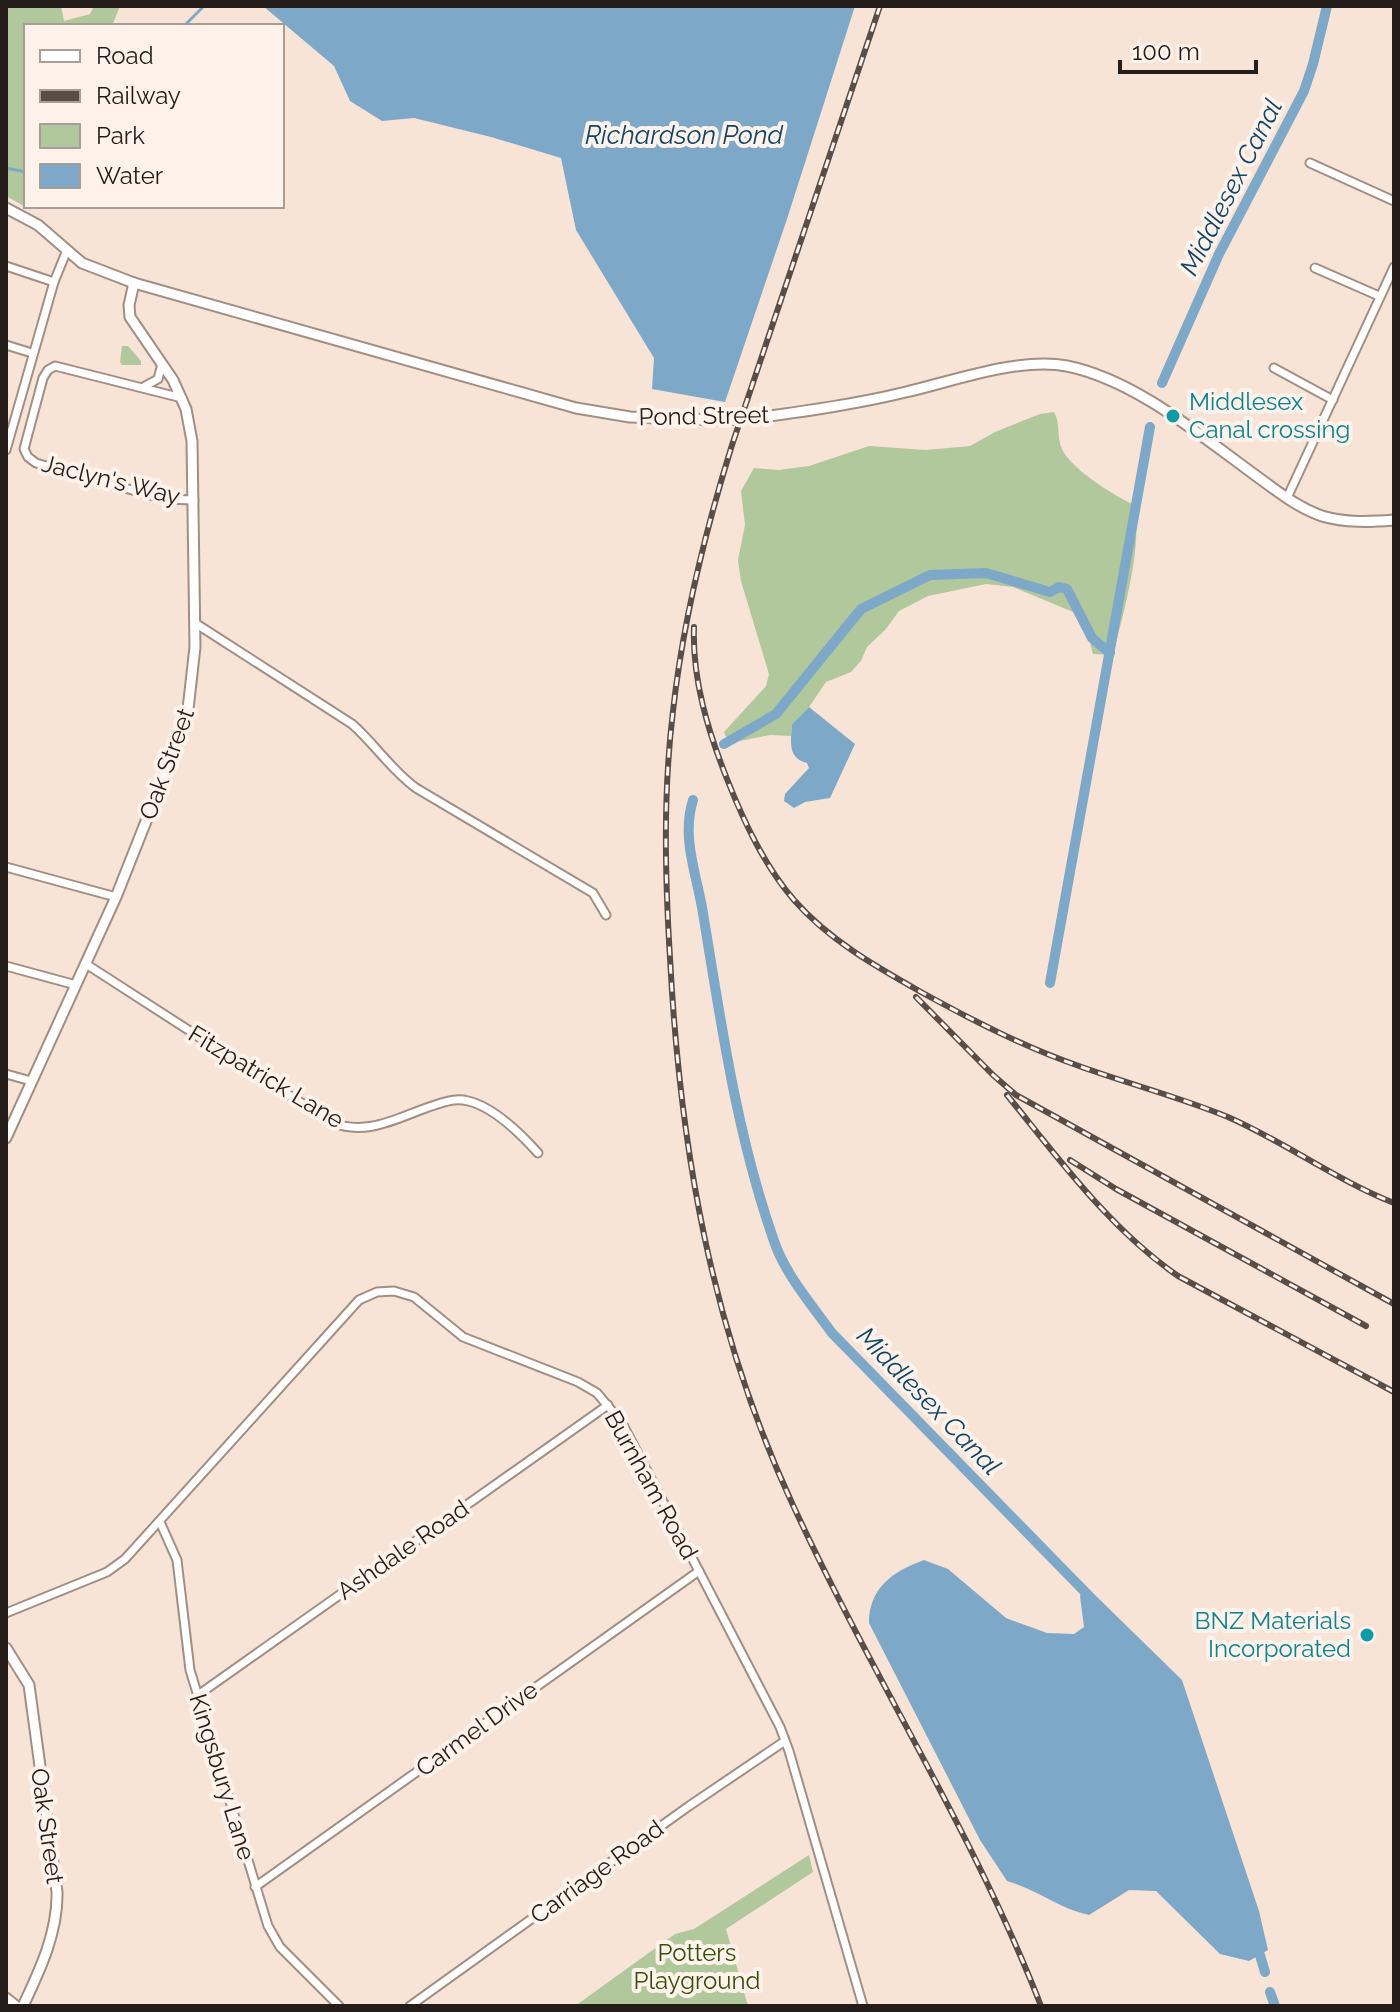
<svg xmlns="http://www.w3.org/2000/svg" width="1400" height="2012" font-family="Raleway,sans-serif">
	<rect width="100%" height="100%" fill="#f8e3d7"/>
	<!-- green -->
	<g fill="#b1c79c">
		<polygon points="6,6 61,6 64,21 90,14 94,6 120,6 112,26 26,26 26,206 33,206 31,210 6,196"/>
		<polygon points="122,346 128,346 141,361 141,365 122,365 120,362"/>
		<path d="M1054,412C1061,424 1056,436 1062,449C1070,468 1113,495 1132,504C1146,537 1122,618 1113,655L1093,654L1089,639L1073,612L1013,587L986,584L928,596L899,611L886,629L867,647L861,661L851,672L826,682L809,707L792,724L791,736L770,735L729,743L724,732L766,686L769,674L741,581L738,560L745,525L741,491L754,468L779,470L809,466L869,446L926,450L970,446L995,432L1040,414Z"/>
		<polygon points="809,1855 813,1872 726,1929 748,2006 575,2006 675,1934 694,1929"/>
	</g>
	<!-- water -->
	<g fill="#7da8c8">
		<polygon points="263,6 855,6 787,219 725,402 652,389 654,358 576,230 561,158 491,137 414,118 382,121 350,101 334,66"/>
		<path d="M809,707L855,744L830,798L805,802L794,808L784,801L785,794L809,768L807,763C787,758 791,741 792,724Z"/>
		<path d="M924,1560L948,1569L1006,1618L1047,1633L1074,1634L1084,1627L1080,1596L1082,1590L1094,1594L1182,1680L1259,1911L1268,1950L1249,1961L1220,1954L1156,1891L1129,1890L1089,1915C1058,1908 1038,1890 1007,1881L980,1840L869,1623C869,1588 893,1571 924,1560Z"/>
	</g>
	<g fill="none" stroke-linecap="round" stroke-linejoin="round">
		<!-- stream -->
		<g stroke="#7da8c8" stroke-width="3">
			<polyline points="184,26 204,6"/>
			<polyline points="6,168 26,172"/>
		</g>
		<!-- canal -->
		<g stroke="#7da8c8" stroke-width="10">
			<polyline points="1162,383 1219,254 1304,91 1313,64 1327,6"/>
			<polyline points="724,744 776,714 861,609 930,575 986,573 1050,592 1059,587 1067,589 1092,638 1110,653"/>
			<path d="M693,800C681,838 697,875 703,913C721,1023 737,1136 774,1241C785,1274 812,1305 832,1333L1090,1597"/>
			<polyline points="1050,983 1150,427"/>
			<polyline points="1256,1942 1265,1972"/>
			<polyline points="1270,1992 1275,2006"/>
		</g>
		<!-- minor casing -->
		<g stroke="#a28f84" stroke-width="11">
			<g id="minor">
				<polyline points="1310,163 1394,201"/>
				<polyline points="6,266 54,282"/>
				<polyline points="1315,268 1379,296"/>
				<polyline points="6,345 32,353"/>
				<polyline points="1274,368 1333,400"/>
				<polyline points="145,386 158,379 162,364"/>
				<polyline points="182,398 55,366 48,370 43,378 24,449 28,457 36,463 164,499 194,500"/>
				<polyline points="6,450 54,282 67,250"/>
				<polyline points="1287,498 1394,267"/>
				<path d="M195,623L352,724C375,744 391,770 416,788L593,893L606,915"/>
				<polyline points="6,867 116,897"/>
				<path d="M86,964L331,1122C369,1138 401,1115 438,1104C448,1101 457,1098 468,1101C494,1107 520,1133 538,1153"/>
				<polyline points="6,966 76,985"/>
				<polyline points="6,1074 31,1081"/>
				<polyline points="160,1522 177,1560 190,1670 268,1926 280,1947 339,2006"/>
				<polyline points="6,1613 107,1572 125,1559 359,1300 377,1292 394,1291 414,1297 463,1337 578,1382 597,1393 622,1423 780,1727 789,1751 863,2006"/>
				<polyline points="198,1695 608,1405"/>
				<polyline points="255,1887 699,1571"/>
				<polyline points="410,2006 689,1806 785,1741"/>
			</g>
		</g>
		<!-- tertiary casing -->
		<g stroke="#a28f84" stroke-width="13">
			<g id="tertiary">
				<polyline points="6,208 38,225 82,263 134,283 576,408 630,417 724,420"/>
				<path d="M756,418C806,411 857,404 906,392C954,381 1018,357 1067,366C1135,380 1200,435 1255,475C1276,490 1296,507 1322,516C1345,523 1370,522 1394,520"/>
				<polyline points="6,1138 116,897 187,718 195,647 192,441 186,409 173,380 130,317 129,305 134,283"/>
				<path d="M6,1648L29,1685L57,1892C58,1932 40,1970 23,2006"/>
				<polyline points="6,1998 16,2006"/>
			</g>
		</g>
		<!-- minor -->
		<use href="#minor" stroke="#fff" stroke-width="7"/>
		<!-- tertiary -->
		<use href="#tertiary" stroke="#fff" stroke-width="9"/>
		<!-- rail casing -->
		<g stroke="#584d47" stroke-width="6">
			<g id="rail">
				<path d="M880,6L732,445C705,532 683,620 673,711C663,793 665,876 670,958C680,1149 711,1328 792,1503C870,1673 973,1831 1041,2006"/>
				<path d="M694,627C692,679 708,731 727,779C744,822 764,865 794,900C829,940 875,966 921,992C972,1020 1024,1047 1079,1066C1129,1084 1179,1097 1228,1117C1285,1142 1336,1180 1394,1203"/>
				<polyline points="916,997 993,1075 1016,1095 1394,1304"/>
				<path d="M1007,1095C1059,1159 1110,1229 1178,1276L1394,1392"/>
				<polyline points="1070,1160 1116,1189 1366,1326"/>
			</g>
		</g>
		<!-- rail -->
		<use href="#rail" stroke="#fff2eb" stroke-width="3" stroke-dasharray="9" stroke-linecap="butt"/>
		<!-- tertiary-bridge casing -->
		<g stroke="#a28f84" stroke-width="13" stroke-linecap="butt">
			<polyline id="tertiary-bridge" points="724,420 756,418"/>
		</g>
		<!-- tertiary-bridge -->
		<use href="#tertiary-bridge" stroke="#fff" stroke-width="9"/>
	</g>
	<!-- markers -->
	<g fill="#0f9aa8" stroke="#fff2eb" stroke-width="3">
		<circle cx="1173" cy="416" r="8"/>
		<circle cx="1367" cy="1635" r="8"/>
	</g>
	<g text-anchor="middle" stroke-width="8" stroke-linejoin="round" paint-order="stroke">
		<!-- culture labels -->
		<g font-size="24" fill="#0d838f" stroke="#fff2eb" text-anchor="start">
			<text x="1189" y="410">Middlesex<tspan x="1189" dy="28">Canal crossing</tspan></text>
			<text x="1351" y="1629" text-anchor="end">BNZ Materials<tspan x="1351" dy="28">Incorporated</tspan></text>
		</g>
		<!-- street labels -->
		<g font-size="24" fill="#241d19" stroke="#fff2eb">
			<text transform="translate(704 416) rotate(-1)" y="8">Pond Street</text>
			<text transform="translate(111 480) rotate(14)" y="8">Jaclyn's Way</text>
			<text transform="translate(167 764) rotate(-70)" y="8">Oak Street</text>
			<text transform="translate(266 1077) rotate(31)" y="8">Fitzpatrick Lane</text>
			<text transform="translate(651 1485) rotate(61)" y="8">Burnham Road</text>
			<text transform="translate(403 1550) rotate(-35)" y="8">Ashdale Road</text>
			<text transform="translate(477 1729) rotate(-36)" y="8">Carmel Drive</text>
			<text transform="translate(222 1777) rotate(73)" y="8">Kingsbury Lane</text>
			<text transform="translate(47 1826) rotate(82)" y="8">Oak Street</text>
			<text transform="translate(597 1872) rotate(-36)" y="8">Carriage Road</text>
		</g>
		<!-- park labels -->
		<g font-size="24" fill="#344f0c" stroke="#fff2eb">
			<text x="697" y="1961">Potters<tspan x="697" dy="28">Playground</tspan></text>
		</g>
		<!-- water labels -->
		<g font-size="26" font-style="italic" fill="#104565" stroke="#fff2eb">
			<text x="684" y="144">Richardson Pond</text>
			<text transform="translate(1231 187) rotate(-63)" y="9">Middlesex Canal</text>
			<text transform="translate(929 1401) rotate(46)" y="9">Middlesex Canal</text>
		</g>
	</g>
	<!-- border -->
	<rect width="1400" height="2012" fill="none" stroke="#241d19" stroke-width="16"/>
	<!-- legend -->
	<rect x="24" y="24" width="260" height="184" fill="#fff2eb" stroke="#a79d97" stroke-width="2"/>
	<rect x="40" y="50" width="40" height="12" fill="#ffffff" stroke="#a79d97" stroke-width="2"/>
	<text x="96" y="64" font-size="24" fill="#241d19">Road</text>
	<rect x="40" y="90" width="40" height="12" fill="#584d47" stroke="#a79d97" stroke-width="2"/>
	<text x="96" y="104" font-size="24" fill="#241d19">Railway</text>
	<rect x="40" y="124" width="40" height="24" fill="#b1c79c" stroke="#a79d97" stroke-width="2"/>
	<text x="96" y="144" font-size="24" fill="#241d19">Park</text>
	<rect x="40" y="164" width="40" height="24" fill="#7da8c8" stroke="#a79d97" stroke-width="2"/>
	<text x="96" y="184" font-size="24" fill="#241d19">Water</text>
	<!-- scale -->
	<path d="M1120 60v12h136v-12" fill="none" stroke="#241d19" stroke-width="4"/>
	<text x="1132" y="60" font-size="24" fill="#241d19" stroke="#fff2eb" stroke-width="6" paint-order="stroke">100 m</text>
</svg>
